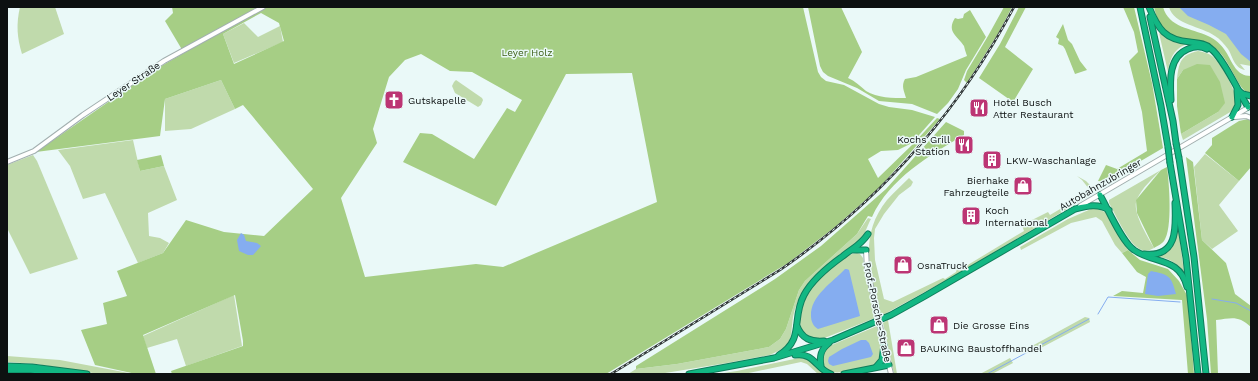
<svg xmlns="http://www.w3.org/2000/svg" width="1258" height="381" font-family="'Work Sans',sans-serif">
	<rect width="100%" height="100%" fill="#eaf9f8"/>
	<!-- green -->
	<g fill="#c0daac">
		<path d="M20,7H55L64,34L22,54C17,38 16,24 20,7Z"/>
		<path d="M1169,7H1251V66L1240,64L1245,70C1234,68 1233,57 1228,49C1224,44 1220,39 1215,36C1201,26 1174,25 1169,7Z"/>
		<polygon points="244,23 258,37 280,26 283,42 234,63 223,34"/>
		<path d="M1159,33L1174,42L1188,44C1174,48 1170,58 1168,72Z"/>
		<path d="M1198,51C1203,52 1208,53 1212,56C1220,62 1236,90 1236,100C1236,104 1234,107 1232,111L1183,140L1181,134L1218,112L1183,70L1177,79C1179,63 1180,55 1198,51Z"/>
		<polygon points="221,80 235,109 191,129 165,131 165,99"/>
		<polygon points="456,80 482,98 483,100 481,105 478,107 455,93 452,86 454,82"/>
		<polygon points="133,140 140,171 164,166 177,200 148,213 149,236 160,238 169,243 163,253 138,263 105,193 83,199 70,166 58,150"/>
		<polygon points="1205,154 1239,181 1219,205 1238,231 1212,249 1202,240 1194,167"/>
		<polygon points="33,155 37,161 78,259 30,274 7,228 7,165"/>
		<path d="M1161,170C1153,178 1142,188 1137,199C1131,211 1148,237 1154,248C1150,250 1146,252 1142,250C1129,246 1116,215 1109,203V200Z"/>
		<path d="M1077,176L1086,181L1092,187V192L1089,196L954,276L881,316C870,275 858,236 887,200C894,192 902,185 909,178L913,182L911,186L899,195L884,214L875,229L874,238L875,260L884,299L893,302L943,278L945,279L956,272L958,263L961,269L1024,231L1022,225L1048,212L1050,215L1089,192V189L1082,180Z"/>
		<polygon points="1091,209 1098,209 1107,213 1128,250 1122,253 1115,245 1102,221 1096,217 1071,223 1021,250 1020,247 1068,219"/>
		<path d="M868,218L871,219C867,226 864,238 858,243C853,247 847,249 842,253C830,261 812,276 804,289C799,297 795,307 793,317C790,340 794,344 770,355L727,363L659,374H628L636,369L677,364L769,347L780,339L786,329L799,290L805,281L857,234Z"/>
		<path d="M1178,225L1184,272C1174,261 1170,259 1156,256C1173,249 1175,243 1178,225Z"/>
		<path d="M857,253L860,254L863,258L875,318L822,339L816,340L803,334C791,305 814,282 835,265C842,260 848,254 857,253Z"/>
		<polygon points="234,295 242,346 186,366 177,339 147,348 143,336"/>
		<polygon points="1085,317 1089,318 1090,322 1035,351 1032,346"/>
		<polygon points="888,320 897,374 894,374 883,323"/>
		<path d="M877,326C879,334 885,355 878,362C873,368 840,374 833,372C828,371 825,369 823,365L822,356L827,347Z"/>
		<polygon points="7,356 60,360 134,374 99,374 36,364 7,362"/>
		<polygon points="799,358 808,359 825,374 818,374 807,364 801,362 744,374 717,374 737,371"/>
		<polygon points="1010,358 1013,363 992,374 980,374"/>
	</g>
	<!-- forest -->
	<g fill="#a6ce85" fill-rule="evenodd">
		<path d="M172,7H803L818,72L821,77L826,81L844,85L879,104L889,107L912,110L935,117L912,143L898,150L881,151L868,159L878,178L913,144L937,118L940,119L879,188L835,227L788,263L606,374H172L171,371L243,346V341L235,295L143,335L156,374H136L95,365L81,330L107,324L103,303L127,296L117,271L163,253L186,220L224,232L264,236L313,189L243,105L235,109L221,80L165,99L160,136L36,152L156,69L184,53L165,21L173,13ZM261,13L279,23L284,41L234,64L223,34ZM421,54L450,71L472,72L522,100L515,112L507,108L474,159L432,134L420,133L403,162L496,206L566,74L632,73L657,202L503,267L476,264L365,277L341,198L377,143L373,129L389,77L405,60Z"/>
		<path d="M808,7H841L862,52L848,78C855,81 860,86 866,91C877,98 893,98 906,98C904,91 901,86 905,79L916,77L967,56L965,50L964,46C958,36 946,32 955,18L958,19L963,18L964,14L970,10L986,37L966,70L958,89L948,103L937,114L912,104L879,101L857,88L828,76L823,72L820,66Z"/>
		<polygon points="1004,7 1012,7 999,32 967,83 964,80 967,71 988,36"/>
		<polygon points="1019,7 1026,7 1005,47 1033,69 1013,102 979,78 1000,44"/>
		<polygon points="1123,7 1134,7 1152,83 1163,148 1105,182 1098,181 1106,165 1117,169 1147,151 1142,112 1129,61 1138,52 1134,32"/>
		<path d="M1154,7H1163C1169,28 1191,28 1208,36C1215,39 1222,45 1226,52C1233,63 1236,76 1251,76V93L1245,91L1242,88C1233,75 1227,57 1214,47C1209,43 1203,43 1197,41C1194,40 1190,40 1186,39C1166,37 1158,25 1154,7Z"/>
		<polygon points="1063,24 1068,40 1072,44 1080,61 1087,70 1075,74 1065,49 1063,46 1058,44 1059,39 1056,37"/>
		<polygon points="1197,64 1210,65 1220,82 1225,103 1218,112 1181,134 1177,106 1177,79 1183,70"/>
		<polygon points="1248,119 1251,121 1251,167 1239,181 1205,153 1212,145 1212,138 1239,121"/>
		<path d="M946,122L964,131V135C930,155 889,179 872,217L868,216L857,234L805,281L799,290L786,329L780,339L769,347L677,364L636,369V366L775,279L821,246L886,189Z"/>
		<polygon points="161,155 164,166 140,171 137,160"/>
		<path d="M1186,157L1193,162L1202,240L1226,263L1235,294L1251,306V327C1238,315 1232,318 1216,320L1218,374H1211L1207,319Z"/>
		<path d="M1167,167C1169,182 1173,229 1164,241C1162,244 1157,246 1154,248L1137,213L1136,200L1161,170Z"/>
		<polygon points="1128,250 1140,260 1168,269 1179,281 1188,297 1194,374 1188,374 1182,300 1113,296 1122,291 1143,293 1146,277 1137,272 1122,253"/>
	</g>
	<!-- water -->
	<g fill="#85adf0">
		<polygon points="1179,7 1251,7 1251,62 1241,54 1226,34 1209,25 1188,16"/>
		<polygon points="241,233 244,235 246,241 257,243 261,246 253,255 248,255 239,251 237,240"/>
		<path d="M845,269H847L849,270L860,316L818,329C813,326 811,321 811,316C810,296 833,282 845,269Z"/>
		<path d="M1151,271C1169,275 1171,275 1176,294L1158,296L1145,294L1148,274Z"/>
		<polygon points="861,340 866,340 869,343 873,354 871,357 833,366 829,364 828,361 829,357 842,349"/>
	</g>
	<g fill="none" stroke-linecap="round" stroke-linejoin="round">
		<!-- stream -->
		<g stroke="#85adf0" stroke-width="1">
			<polyline points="1212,299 1236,303 1251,311"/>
			<polyline points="1098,314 1108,297 1180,302"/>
			<polyline points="987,374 1089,319"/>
		</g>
		<!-- secondary casing -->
		<g stroke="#a2afaf" stroke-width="6">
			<g id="secondary">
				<polyline points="1235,117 1246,116 1251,118"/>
				<polyline points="7,162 34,151 83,115 164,61 263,7"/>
				<polyline points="1080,206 1251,106"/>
				<polyline points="866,250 867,269 876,307"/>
				<polyline points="882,335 891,374"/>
			</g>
		</g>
		<!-- highway casing -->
		<g stroke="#107d5b" stroke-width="7">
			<g id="highway">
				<polyline points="1140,7 1161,106 1168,147"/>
				<path d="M1149,7C1158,29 1165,40 1190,42C1197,43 1205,43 1210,48C1223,57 1239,93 1248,107"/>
				<polyline points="1150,17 1173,121 1176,143"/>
				<polyline points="1239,91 1243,94 1251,96"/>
				<path d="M1171,100C1170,82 1168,57 1188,49C1195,46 1201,46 1207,49"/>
				<polyline points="1232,117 1238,105 1237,90"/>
				<polyline points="1179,158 1194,257 1206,374"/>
				<polyline points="1170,163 1186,258 1198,374"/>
				<path d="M1100,195C1108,209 1122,242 1134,250C1154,264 1180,257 1187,287"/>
				<polyline points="853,250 866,250"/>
				<path d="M1144,254C1178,258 1176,228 1175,203"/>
				<path d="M797,326C802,339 811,342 824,341"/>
				<path d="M779,355C805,339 791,319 804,295C812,280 829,266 843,256C854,247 860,246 868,234"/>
				<path d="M795,355C814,352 816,369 831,374"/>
				<polyline points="7,366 32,367 87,374"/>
				<path d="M821,366C819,356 821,349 829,343"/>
				<polyline points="876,367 882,360 884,345"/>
				<polyline points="7,370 31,370 61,374"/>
				<path d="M689,374L774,358L833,340L891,315L925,296L1075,209C1087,206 1098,203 1109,210"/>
				<polyline points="844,374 889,365"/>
			</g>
		</g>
		<!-- secondary -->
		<use href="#secondary" stroke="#fff" stroke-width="4"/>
		<!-- highway -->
		<use href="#highway" stroke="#12b783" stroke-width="5"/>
		<!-- rail casing -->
		<g stroke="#323838" stroke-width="2.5">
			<path id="rail" d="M611,374L780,270C879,202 958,113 1014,7"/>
		</g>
		<!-- rail -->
		<use href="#rail" stroke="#eaf9f8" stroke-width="1" stroke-dasharray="3" stroke-linecap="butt"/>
		<!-- secondary-bridge casing -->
		<g stroke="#a2afaf" stroke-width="6" stroke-linecap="butt">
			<polyline id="secondary-bridge" points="876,307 882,335"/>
		</g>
		<!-- highway-bridge casing -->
		<g stroke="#107d5b" stroke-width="7" stroke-linecap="butt">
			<g id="highway-bridge">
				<polyline points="1176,143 1179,158"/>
				<polyline points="1168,147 1170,163"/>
			</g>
		</g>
		<!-- secondary-bridge -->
		<use href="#secondary-bridge" stroke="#fff" stroke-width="4"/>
		<!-- highway-bridge -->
		<use href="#highway-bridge" stroke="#12b783" stroke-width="5"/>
	</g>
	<!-- icons -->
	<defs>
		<g id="church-square" transform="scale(1)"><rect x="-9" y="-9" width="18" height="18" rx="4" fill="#bc3574" stroke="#eaf9f8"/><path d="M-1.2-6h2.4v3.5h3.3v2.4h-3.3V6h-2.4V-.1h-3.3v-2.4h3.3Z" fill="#fff"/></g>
		<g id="restaurant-square" transform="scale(1)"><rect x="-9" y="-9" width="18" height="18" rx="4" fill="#bc3574" stroke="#eaf9f8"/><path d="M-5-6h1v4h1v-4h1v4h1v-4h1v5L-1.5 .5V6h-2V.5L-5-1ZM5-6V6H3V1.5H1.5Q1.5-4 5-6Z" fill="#fff"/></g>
		<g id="building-square" transform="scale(1)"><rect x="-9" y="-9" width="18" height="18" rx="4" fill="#bc3574" stroke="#eaf9f8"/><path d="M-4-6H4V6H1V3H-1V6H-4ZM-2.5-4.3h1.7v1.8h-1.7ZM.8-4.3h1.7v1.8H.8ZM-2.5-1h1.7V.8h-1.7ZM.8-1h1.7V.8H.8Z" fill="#fff"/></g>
		<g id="shop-square" transform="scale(1)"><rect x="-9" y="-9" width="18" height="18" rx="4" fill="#bc3574" stroke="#eaf9f8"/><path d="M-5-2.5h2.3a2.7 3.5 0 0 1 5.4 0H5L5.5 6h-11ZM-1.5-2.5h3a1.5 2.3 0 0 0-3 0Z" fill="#fff"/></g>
	</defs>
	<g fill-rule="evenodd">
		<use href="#church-square" x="394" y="100"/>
		<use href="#restaurant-square" x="979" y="108"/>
		<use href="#restaurant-square" x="964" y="145"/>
		<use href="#building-square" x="992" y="160"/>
		<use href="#shop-square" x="1023" y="186"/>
		<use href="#building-square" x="971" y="216"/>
		<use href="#shop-square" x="903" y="265"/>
		<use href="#shop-square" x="939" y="325"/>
		<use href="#shop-square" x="906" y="348"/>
	</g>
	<g text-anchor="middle" stroke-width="3" stroke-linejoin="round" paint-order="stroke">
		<!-- park labels -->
		<g font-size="10" fill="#3e6118" stroke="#eaf9f8">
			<text x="527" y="56">Leyer Holz</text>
		</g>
		<!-- street labels -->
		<g font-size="10" fill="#0d1111" stroke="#eaf9f8">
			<text transform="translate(133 81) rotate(-34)" y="4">Leyer Straße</text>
			<text transform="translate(1100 184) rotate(-30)" y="4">Autobahnzubringer</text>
			<text transform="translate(878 312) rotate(78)" y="4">Prof.-Porsche-Straße</text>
		</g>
		<!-- poi labels -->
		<g font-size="10" fill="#0d1111" stroke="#eaf9f8" text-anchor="start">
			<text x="408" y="104">Gutskapelle</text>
			<text x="993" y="106">Hotel Busch<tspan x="993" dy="12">Atter Restaurant</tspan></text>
			<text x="950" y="143" text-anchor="end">Kochs Grill<tspan x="950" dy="12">Station</tspan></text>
			<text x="1006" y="164">LKW-Waschanlage</text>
			<text x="1009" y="184" text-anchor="end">Bierhake<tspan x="1009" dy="12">Fahrzeugteile</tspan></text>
			<text x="985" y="214">Koch<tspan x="985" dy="12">International</tspan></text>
			<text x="917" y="269">OsnaTruck</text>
			<text x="953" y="329">Die Grosse Eins</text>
			<text x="920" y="352">BAUKING Baustoffhandel</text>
		</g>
	</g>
	<!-- border -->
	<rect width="1258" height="381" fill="none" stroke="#0d1111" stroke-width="16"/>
</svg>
